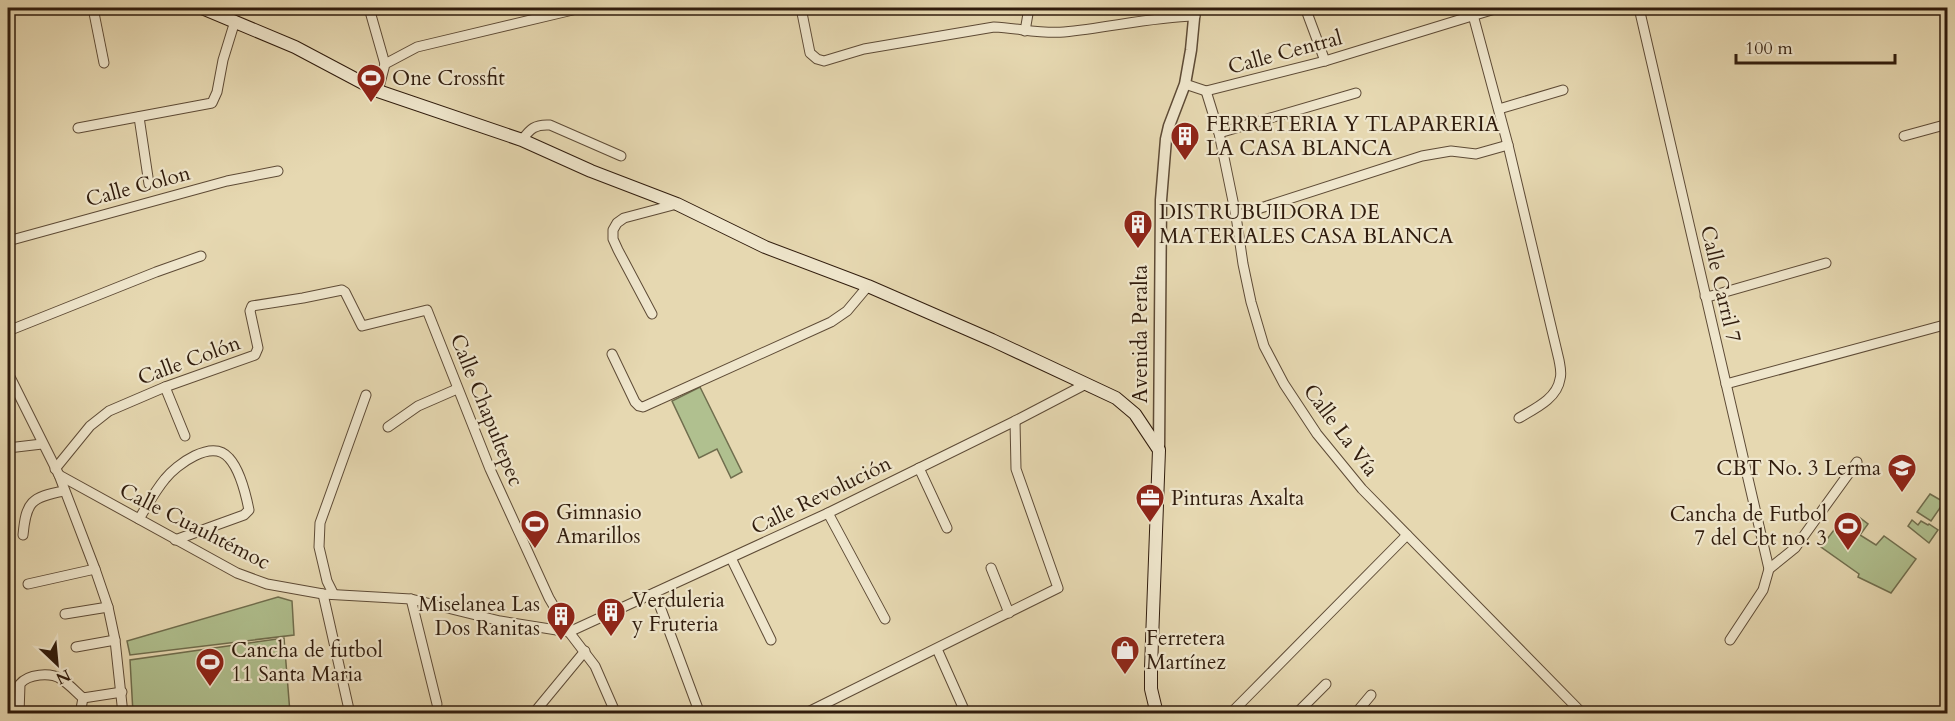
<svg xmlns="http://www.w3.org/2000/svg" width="1955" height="721" font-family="Cardo,serif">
	<rect width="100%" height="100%" fill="#e6d8b1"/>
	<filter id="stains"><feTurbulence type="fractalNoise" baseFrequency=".00333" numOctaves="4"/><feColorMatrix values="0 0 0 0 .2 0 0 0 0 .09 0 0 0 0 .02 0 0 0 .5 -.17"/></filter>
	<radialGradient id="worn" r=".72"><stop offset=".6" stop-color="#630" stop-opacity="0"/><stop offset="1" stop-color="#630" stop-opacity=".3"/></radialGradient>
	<!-- green -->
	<g fill="#b0c08f" stroke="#706e4e" stroke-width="1.5">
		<polygon points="700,387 742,472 731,478 717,449 699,458 672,401"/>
		<polygon points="1930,494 1944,502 1931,521 1917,512"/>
		<polygon points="1855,514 1868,524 1860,535 1876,545 1884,536 1916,559 1891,593 1858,577 1859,574 1821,547 1837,526 1844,531"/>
		<polygon points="1912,520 1918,525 1921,521 1928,525 1929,524 1938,530 1929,543 1908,526"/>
		<polygon points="278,597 292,601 294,635 130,655 127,641"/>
		<polygon points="284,638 290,713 133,713 130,660"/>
	</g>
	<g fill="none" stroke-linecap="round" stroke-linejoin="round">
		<!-- minor casing -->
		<g stroke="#5e4b36" stroke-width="11">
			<g id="minor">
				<polyline points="93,8 104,63"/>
				<polyline points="369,8 385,64"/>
				<path d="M801,8L810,53L817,59L824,61L864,49L994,27C1018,28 1040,34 1064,32C1108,28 1151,17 1195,16"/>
				<polyline points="1639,8 1769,569"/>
				<polyline points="1306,10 1325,61"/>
				<path d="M1473,15L1508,145L1559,360C1560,366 1562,373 1560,379C1557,399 1534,409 1519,418"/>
				<polyline points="1025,31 1029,8"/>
				<polyline points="1185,84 1206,91 1325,61 1498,8"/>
				<polyline points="378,91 385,64 417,47 581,8"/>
				<polyline points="1206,91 1219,133 1236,216 1243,264 1251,302 1264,346 1284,384 1317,434 1362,489 1583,714"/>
				<polyline points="1499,109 1563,90"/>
				<polyline points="139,117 149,184"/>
				<polyline points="78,128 212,103 217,92 223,60 235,21"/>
				<polyline points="1219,133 1356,93"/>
				<polyline points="1904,136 1948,124"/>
				<path d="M522,140C530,129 535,124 550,125L621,156"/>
				<polyline points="1236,216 1422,156 1451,151 1476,154 1508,145"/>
				<polyline points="8,241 227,181 278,171"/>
				<polyline points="1705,296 1711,296 1826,263"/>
				<polyline points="652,314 618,250 613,239 613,230 617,223 624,218 677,204"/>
				<polyline points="8,331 156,272 201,256"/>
				<polyline points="612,354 635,402 639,406 643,407 831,322 847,311 868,286"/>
				<polyline points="8,373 59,475 95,569 108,607 115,640 123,714"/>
				<polyline points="1726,384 1948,324"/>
				<polyline points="165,387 185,436"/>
				<polyline points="388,427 418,406 457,389"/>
				<polyline points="8,448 42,444"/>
				<polyline points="919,468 947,528"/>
				<polyline points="55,469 90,426 109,411 165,387 255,355 258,348 250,311 252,306 303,298 342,290 345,292 362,326 427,310 490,469 549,598 569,632 595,666 616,714"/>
				<polyline points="59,475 237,573 267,584 323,594 411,599 500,621 569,632 828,513 1015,421 1086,384"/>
				<polyline points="828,513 885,619"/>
				<path d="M139,519C147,506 155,491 165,479C176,465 212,438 229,458C240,470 246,495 249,510L244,515L175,540"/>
				<path d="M23,535C26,502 31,497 64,491"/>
				<polyline points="731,558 771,640"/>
				<polyline points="991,568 1009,613"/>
				<polyline points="28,584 95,569"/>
				<polyline points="333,593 327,581 319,547 320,523 366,395"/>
				<polyline points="655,593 700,714"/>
				<polyline points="323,594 350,714"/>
				<polyline points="411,599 437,704"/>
				<polyline points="65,614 108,607"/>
				<polyline points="1730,640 1763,590 1769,569 1795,548 1857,462"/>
				<polyline points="76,647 115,640"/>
				<polyline points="937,649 966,714"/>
				<polyline points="83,698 122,692"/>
				<path d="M19,714L20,684C28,674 50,672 61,679C69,684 76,692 83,698"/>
				<polyline points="80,714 83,698"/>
				<polyline points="533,714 585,651"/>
				<polyline points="804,714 1058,588 1016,469 1015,421"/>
				<polyline points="1230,714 1407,535"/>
				<polyline points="1296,714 1326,684"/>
				<polyline points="1355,714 1371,695"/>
			</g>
		</g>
		<!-- tertiary casing -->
		<g stroke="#5e4b36" stroke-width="13">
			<polyline id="tertiary" points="1159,450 1161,200 1166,139 1169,126 1185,84 1191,50 1195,8"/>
		</g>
		<!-- secondary casing -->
		<g stroke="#301c0d" stroke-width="14">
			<polyline id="secondary" points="202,8 295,47 378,91 522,140 591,171 677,204 765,247 868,286 992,340 1116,398 1135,414 1159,450 1151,668 1151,689 1157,714"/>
		</g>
		<!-- minor -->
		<use href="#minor" stroke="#efe6cc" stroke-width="9"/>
		<!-- tertiary -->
		<use href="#tertiary" stroke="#efe6cc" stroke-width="10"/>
		<!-- secondary -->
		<use href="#secondary" stroke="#efe6cc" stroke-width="12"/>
	</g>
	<!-- icons -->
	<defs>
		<g id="stadium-pin" transform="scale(1.5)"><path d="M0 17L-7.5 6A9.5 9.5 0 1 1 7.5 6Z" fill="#8f2418" stroke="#efe6cc"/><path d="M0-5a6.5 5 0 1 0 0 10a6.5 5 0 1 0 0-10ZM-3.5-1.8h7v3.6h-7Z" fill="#fff"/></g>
		<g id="building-pin" transform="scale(1.5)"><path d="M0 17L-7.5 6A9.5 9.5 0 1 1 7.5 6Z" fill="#8f2418" stroke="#efe6cc"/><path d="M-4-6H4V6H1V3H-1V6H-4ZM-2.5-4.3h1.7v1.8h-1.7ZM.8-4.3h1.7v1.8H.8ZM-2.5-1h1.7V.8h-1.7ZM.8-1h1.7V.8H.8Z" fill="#fff"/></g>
		<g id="school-pin" transform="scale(1.5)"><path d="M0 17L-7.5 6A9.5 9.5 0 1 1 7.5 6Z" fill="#8f2418" stroke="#efe6cc"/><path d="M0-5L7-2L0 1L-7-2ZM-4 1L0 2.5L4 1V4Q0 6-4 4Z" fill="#fff"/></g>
		<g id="office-pin" transform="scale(1.5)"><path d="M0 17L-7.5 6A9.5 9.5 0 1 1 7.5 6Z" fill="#8f2418" stroke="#efe6cc"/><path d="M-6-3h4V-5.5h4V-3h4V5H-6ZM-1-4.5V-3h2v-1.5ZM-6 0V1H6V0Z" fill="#fff"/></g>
		<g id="shop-pin" transform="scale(1.5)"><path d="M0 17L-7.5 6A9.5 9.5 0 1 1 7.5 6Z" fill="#8f2418" stroke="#efe6cc"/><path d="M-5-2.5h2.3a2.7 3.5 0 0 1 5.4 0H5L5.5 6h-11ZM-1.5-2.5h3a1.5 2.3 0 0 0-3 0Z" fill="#fff"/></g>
	</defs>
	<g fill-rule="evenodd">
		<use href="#stadium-pin" x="371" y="78"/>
		<use href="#building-pin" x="1185" y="136"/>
		<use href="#building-pin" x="1138" y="224"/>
		<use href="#school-pin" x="1902" y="468"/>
		<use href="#office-pin" x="1150" y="498"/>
		<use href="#stadium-pin" x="535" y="524"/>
		<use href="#stadium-pin" x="1848" y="526"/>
		<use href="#building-pin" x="611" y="612"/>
		<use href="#building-pin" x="561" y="616"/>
		<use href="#shop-pin" x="1125" y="650"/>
		<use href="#stadium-pin" x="210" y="662"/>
	</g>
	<g text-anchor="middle" stroke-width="4.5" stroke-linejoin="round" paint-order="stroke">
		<!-- street labels -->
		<g font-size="21" fill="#301c0d" stroke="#efe6cc">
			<text transform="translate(1285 52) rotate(-15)" y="7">Calle Central</text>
			<text transform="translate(138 186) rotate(-15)" y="7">Calle Colon</text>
			<text transform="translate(1721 284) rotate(77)" y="7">Calle Carril 7</text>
			<text transform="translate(1140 334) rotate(-90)" y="7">Avenida Peralta</text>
			<text transform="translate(189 360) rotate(-20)" y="7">Calle Colón</text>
			<text transform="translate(487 410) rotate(68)" y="7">Calle Chapultepec</text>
			<text transform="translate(1341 430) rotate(53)" y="7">Calle La Vía</text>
			<text transform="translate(821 495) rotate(-26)" y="7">Calle Revolución</text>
			<text transform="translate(195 526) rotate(27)" y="7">Calle Cuauhtémoc</text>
		</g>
		<!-- poi labels -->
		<g font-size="21" fill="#301c0d" stroke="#efe6cc" text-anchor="start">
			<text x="392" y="85">One Crossfit</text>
			<text x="1206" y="131">FERRETERIA Y TLAPARERIA<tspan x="1206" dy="24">LA CASA BLANCA</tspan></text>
			<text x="1159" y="219">DISTRUBUIDORA DE<tspan x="1159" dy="24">MATERIALES CASA BLANCA</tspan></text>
			<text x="1881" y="475" text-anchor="end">CBT No. 3 Lerma</text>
			<text x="1171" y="505">Pinturas Axalta</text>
			<text x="556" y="519">Gimnasio<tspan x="556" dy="24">Amarillos</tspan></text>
			<text x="1827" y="521" text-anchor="end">Cancha de Futbol<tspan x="1827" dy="24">7 del Cbt no. 3</tspan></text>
			<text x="632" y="607">Verduleria<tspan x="632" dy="24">y Fruteria</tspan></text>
			<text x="540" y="611" text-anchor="end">Miselanea Las<tspan x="540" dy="24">Dos Ranitas</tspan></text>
			<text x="1146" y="645">Ferretera<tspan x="1146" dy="24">Martínez</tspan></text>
			<text x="231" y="657">Cancha de futbol<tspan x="231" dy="24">11 Santa Maria</tspan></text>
		</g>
	</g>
	<!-- margin -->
	<rect width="1955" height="721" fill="none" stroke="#e6d8b1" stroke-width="30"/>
	<rect x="9" y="9" width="1937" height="703" fill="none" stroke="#301c0d" stroke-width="3"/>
	<rect x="15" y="15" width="1925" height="691" fill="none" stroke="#301c0d" stroke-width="1.5"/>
	<!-- north arrow -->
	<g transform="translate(57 664) rotate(154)" stroke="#efe6cc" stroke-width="4.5" paint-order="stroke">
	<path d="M0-4.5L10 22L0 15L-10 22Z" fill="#301c0d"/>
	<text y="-9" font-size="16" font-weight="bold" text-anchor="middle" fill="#301c0d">N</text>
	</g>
	<!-- scale -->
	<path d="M1736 54v9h159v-9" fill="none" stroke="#301c0d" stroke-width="3"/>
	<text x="1745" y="54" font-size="18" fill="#301c0d" stroke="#efe6cc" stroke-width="4.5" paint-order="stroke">100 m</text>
	<rect width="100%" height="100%" filter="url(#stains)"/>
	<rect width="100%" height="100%" fill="url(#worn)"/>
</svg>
